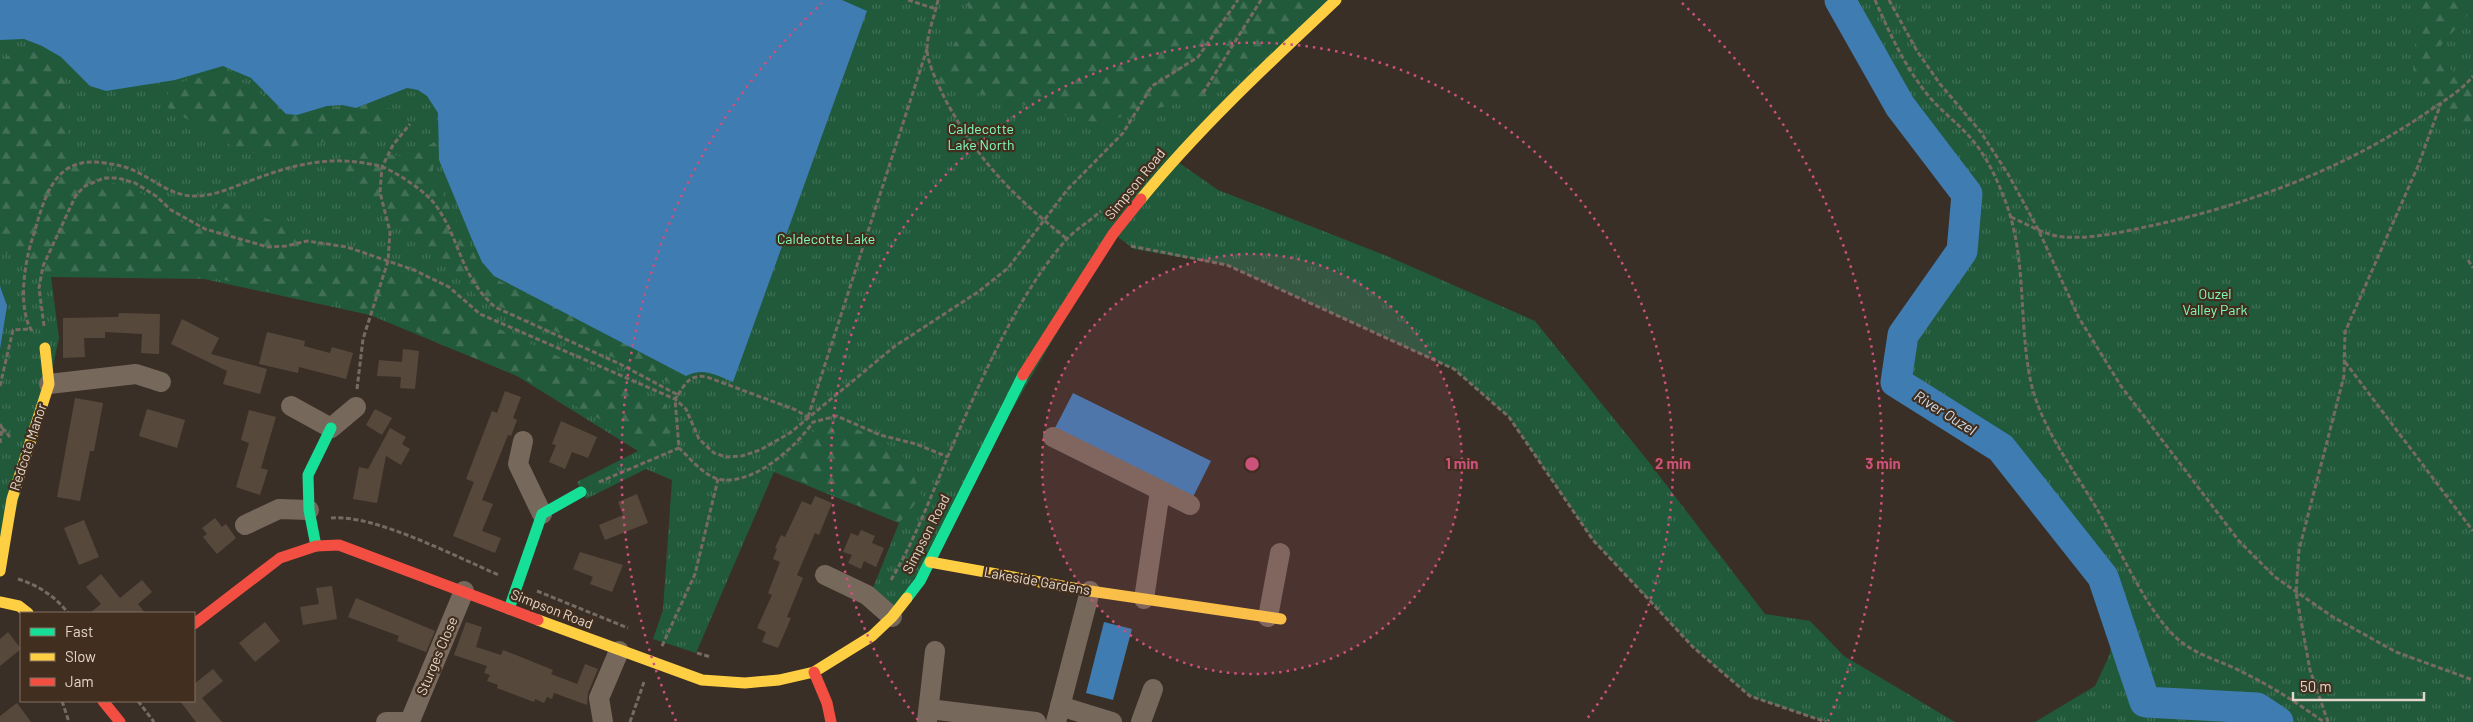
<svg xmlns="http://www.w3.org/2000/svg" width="2473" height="722" font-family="Barlow,sans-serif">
	<defs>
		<pattern id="grass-tufts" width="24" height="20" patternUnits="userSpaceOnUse" patternTransform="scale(1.25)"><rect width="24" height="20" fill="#21593b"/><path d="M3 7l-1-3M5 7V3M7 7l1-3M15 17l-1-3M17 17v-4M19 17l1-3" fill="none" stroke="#417056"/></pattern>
		<pattern id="forest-firs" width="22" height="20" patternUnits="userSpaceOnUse" patternTransform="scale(1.25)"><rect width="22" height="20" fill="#21593b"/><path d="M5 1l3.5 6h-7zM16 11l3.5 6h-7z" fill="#417056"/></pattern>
	</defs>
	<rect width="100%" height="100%" fill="#3a2f26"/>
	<!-- grass -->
	<g fill="url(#grass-tufts)">
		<polygon points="0,0 1336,0 1175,160 1218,190 1387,256 1535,321 1648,461 1765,614 1810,621 1844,656 1955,722 1826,722 1750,696 1694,648 1593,540 1509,417 1454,369 1227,265 1134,249 1114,234 892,617 873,588 899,523 774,472 696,653 653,639 663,610 672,480 646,469 586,499 577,482 638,451 517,376 370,315 204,279 51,277 59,338 49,384 0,571"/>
		<polygon points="1840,0 2473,0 2473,722 2035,722 2095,686 2110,654 2116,613 2103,577 2001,448 1896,382 1903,335 1962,251 1967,194 1900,105"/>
	</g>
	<!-- forest -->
	<g fill="url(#forest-firs)">
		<polygon points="964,0 1336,0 1307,26 1216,94 1096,123 937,83 970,10"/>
		<polygon points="2419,0 2473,0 2473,9 2437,50 2459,81 2473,69 2473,133 2418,87 2413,68"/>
		<polygon points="31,45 65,72 68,148 95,180 128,186 162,205 196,230 209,221 220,201 297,230 314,256 381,266 427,277 444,285 476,317 519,339 667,405 670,436 669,450 649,459 626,433 525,379 443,345 401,324 353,306 278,294 205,275 204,279 128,272 49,274 0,250 0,83 10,74 4,58"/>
		<polygon points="224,71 288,111 380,104 400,114 386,129 334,140 245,154 162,104 174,84"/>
		<polygon points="440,138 432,174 485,274 666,359 705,398 478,297 344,169 367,150 410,158"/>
		<path d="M827,419C850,426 895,441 908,463C913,473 917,485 922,496L899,523L773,469Z"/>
	</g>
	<!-- water -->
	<g fill="#3e7cb2">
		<path d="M0,0H842L867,11L733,382C716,375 703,367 686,376L494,276L482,262L473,242L439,160L438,113L427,96L418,90L407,88L356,108L342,105L327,106L297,115L286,114L251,78L223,66L175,80L106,91L90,86L61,57L42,46L24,39L0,40Z"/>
		<polygon points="0,286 7,306 0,349"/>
		<polygon points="1073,393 1211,461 1193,497 1055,428"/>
		<polygon points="1104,622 1132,629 1113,700 1086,693"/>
	</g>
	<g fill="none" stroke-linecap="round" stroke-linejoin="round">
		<!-- river -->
		<polyline stroke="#3e7cb2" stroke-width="31" points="1840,0 1900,106 1967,194 1962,251 1903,335 1896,382 2001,448 2103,577 2145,702 2257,708 2278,722"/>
	</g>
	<!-- building -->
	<g fill="#57483c">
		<polygon points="119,313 160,314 159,354 141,353 142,334 105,332 105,338 84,338 85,357 63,358 63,318 118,317"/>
		<polygon points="182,319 219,338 211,354 267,369 260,394 223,384 227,371 171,344"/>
		<polygon points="267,332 305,341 304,346 330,353 332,347 353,353 346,379 299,367 298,373 259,364"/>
		<polygon points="403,349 419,351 415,389 400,388 401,377 377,376 379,360 402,362"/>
		<polygon points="505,391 521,397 513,418 517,420 511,436 508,435 482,500 493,504 482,531 501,538 495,553 453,536 474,482 466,479 492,411 497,413"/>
		<polygon points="75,398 103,403 94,451 90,451 80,501 57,497"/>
		<polygon points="147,409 185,420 177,448 139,436"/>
		<polygon points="375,409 392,418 382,435 366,425"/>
		<polygon points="249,410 276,417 261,468 268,470 260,495 236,487 249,443 241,440"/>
		<polygon points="561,421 597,437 588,458 572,452 565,469 549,462 556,445 552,444"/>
		<polygon points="390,428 406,437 402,444 410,449 401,465 386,456 377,503 353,499 359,467 368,469"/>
		<polygon points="637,494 648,523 605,540 599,525 623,515 618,502"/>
		<polygon points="815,496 832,503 819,535 815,533 797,575 803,578 787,617 791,618 778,648 762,642 766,632 757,628 772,595 768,593 780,562 773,559 777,549 775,548 781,535 785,537 802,501 811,505"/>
		<polygon points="215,518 222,527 226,524 236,538 217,554 203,537 207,534 202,528"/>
		<polygon points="84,520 99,557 79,565 64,528"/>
		<polygon points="861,530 875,536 872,543 884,548 876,567 864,561 861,569 848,563 852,555 843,552 851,533 858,536"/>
		<polygon points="580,552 623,565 612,592 590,584 593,577 573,569"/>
		<polygon points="101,574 120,598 142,580 152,592 138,604 145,613 90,613 101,604 86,587"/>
		<polygon points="332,586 337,619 303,625 300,607 319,604 316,588"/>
		<polygon points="356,598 435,631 426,652 397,641 399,636 348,617"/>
		<polygon points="265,622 280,641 255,662 239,643"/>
		<polygon points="466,622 482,627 476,647 501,655 503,650 516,655 553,670 551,674 577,684 585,664 598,669 588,693 587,705 554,693 552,699 547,697 544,703 535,699 534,702 497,688 498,685 487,681 490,675 484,673 487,666 454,655"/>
		<polygon points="8,632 21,649 0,666 0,639"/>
		<polygon points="213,669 223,681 202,698 222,722 196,722 180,701 194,701 194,684"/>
		<polygon points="17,703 31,722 0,722 0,716"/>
	</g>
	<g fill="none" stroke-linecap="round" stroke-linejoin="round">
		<!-- path -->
		<g stroke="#776b61" stroke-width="3" stroke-dasharray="5 2.5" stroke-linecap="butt">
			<polyline points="908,0 936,9"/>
			<path d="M938,0C935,15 927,34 927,49C927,63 939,86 945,99C979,162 1012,195 1067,239"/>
			<path d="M1875,0C1890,34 1904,65 1927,94C1939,109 1955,121 1968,135C1983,151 1994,172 2002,193C2029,254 2017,324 2032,387C2044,432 2074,470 2097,509C2119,547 2148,615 2180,641C2197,655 2221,661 2240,671C2270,685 2297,703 2324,722"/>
			<polyline points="1889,0 1917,51 1940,84 1980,131 2008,174 2038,229 2079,318 2121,386 2239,541 2275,577 2333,617 2396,652 2473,680"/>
			<polyline points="1203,93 1261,0"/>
			<path d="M2011,217C2027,224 2046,236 2064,237C2093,239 2122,232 2150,226C2248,205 2347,168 2429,111C2445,100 2461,91 2473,76"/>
			<polyline points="1131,246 1227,265 1454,369 1509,417 1593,540 1694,648 1750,696 1826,722"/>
			<polyline points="2468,260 2473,268"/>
			<polyline points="44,326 39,288 43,266 76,195 85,186 104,178 118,178 135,183 156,196 171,210 205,229 268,247 286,246 307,241 347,247 414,270 449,287 480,314 675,399 686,409 699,439 714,453 726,457 742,456 760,450 790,433 895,346 978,292 1008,268 1067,190 1123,133 1152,86 1198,57 1238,0"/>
			<path d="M32,331C18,310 24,267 31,243C44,202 51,154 105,163C118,165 129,167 141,174C158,183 175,197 196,196C213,196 231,188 247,182C286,167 322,156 364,163C370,164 377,165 383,167C399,174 427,192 437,207C461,242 460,276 495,307L620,364L678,395L675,399L679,448C690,458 703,475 718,479C752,487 796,447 813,422L837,416L880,435L916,444L948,457"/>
			<polyline points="2345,362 2473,531"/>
			<polyline points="0,386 13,330 30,329"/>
			<polyline points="357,389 363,339 388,261 390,232 380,192 382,167 393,145 410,124"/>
			<path d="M678,395C686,382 691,374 707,377L796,410L809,418"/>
			<polyline points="808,417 927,49"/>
			<polyline points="0,424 2,428 0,443"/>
			<polyline points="2,428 10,437"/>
			<polyline points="599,482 679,448"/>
			<path d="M331,518C375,514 456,557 499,575"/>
			<path d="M18,579C38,585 56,597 68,613"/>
			<path d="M891,580C915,540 930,498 948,456C978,387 1016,296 1066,240C1076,229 1090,221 1101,211"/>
			<polyline points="537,591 628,628"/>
			<polyline points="662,646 695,574 718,479"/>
			<polyline points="697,653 711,657"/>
			<polyline points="62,701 69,722"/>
			<polyline points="138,701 154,722"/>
			<polyline points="630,722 644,682"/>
			<polyline points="2328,722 2310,670 2296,593 2299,550 2344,376 2345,332 2418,166 2441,103"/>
		</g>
		<!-- street -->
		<g stroke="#77685c" stroke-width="20">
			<polyline points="49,384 136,374 161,382"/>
			<polyline points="291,406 331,428 356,407"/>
			<polyline points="1053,437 1190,505"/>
			<polyline points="523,441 518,464 542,514"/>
			<polyline points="245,525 279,509 309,510"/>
			<polyline points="825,575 867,595 892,617"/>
			<polyline points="1144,599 1160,491"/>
			<polyline points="1268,617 1280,553"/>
			<polyline points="1060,706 1112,722"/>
			<polyline points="929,709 1036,722"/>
			<polyline points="410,721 464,591"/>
			<polyline points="927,721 935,651"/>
			<polyline points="386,722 410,722"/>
			<polyline points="603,722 599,698 619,651"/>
			<polyline points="1056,722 1090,591"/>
			<polyline points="1141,722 1153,689"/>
		</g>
		<!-- fast -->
		<g stroke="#16e098" stroke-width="11">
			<polyline points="316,546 309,510 308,475 331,428"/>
			<polyline points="907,598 920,581 1023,375"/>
			<polyline points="509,609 542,514 581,492"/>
		</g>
		<!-- slow -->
		<g stroke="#ffcf43" stroke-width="11">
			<path d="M1141,199C1200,127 1268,64 1336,0"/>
			<polyline points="930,562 1090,591 1281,619"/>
			<polyline points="0,571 12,499 49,384 45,348"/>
			<polyline points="0,602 19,606 28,613"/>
			<polyline points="538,620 702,680 745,683 779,680 814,672 872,636 892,617 907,598"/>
		</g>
		<!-- jam -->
		<g stroke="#f24e42" stroke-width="11">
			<polyline points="1023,375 1113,234 1141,199"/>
			<polyline points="194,624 280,558 316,546 339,545 538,620"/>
			<polyline points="814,672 827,703 831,722"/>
			<polyline points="103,701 120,722"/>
		</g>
	</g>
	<!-- distance rings -->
	<circle cx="1252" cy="464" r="210" fill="#cc517d" fill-opacity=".12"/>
	<g fill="none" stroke="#cc517d" stroke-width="2.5" stroke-dasharray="2.5 5">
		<circle cx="1252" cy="464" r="210"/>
		<path d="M918 720A421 421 0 1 1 1586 720"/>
		<path d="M676 721A631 631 0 0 1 822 3M1682 3A631 631 0 0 1 1828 721"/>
	</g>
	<g text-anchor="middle" stroke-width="4.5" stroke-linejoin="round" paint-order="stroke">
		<!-- park labels -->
		<g font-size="14" fill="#81fcb9" stroke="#422e1e">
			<text x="981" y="134">Caldecotte<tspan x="981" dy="16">Lake North</tspan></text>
			<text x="826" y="244">Caldecotte Lake</text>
			<text x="2215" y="299">Ouzel<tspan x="2215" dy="16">Valley Park</tspan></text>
		</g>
		<!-- street labels -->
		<g font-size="14" fill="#e2d6cb" stroke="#422e1e">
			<text transform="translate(1135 184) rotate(-51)" y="5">Simpson Road</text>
			<text transform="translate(28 447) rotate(-72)" y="5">Redcote Manor</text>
			<text transform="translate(926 534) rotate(-63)" y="5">Simpson Road</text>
			<text transform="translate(1037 581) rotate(10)" y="5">Lakeside Gardens</text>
			<text transform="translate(552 609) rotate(21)" y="5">Simpson Road</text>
			<text transform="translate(437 656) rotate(-67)" y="5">Sturges Close</text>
		</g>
		<!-- water labels -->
		<g font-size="15" font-style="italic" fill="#cddeee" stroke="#422e1e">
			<text transform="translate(1945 413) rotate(32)" y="5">River Ouzel</text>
		</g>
	</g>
	<circle cx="1252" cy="464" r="8" fill="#cc517d" stroke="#422e1e" stroke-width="2.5"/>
	<g font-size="15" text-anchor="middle" font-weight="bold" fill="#cc517d" stroke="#422e1e" stroke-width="4.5" stroke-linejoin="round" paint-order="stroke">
		<text x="1462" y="469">1 min</text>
		<text x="1673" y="469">2 min</text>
		<text x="1883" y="469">3 min</text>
	</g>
	<!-- legend -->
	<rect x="20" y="612" width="175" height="90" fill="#422e1e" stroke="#827163"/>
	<rect x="30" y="628" width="25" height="8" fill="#16e098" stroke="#827163"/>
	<text x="65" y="637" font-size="15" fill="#e2d6cb">Fast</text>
	<rect x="30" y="653" width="25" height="8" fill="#ffcf43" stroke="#827163"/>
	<text x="65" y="662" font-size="15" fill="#e2d6cb">Slow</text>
	<rect x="30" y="678" width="25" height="8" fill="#f24e42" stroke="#827163"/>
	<text x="65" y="687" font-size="15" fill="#e2d6cb">Jam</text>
	<!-- scale -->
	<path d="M2293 692v8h131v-8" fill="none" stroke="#e2d6cb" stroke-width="2.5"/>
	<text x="2300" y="692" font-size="15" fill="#e2d6cb" stroke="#422e1e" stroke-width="4" paint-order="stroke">50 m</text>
</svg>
